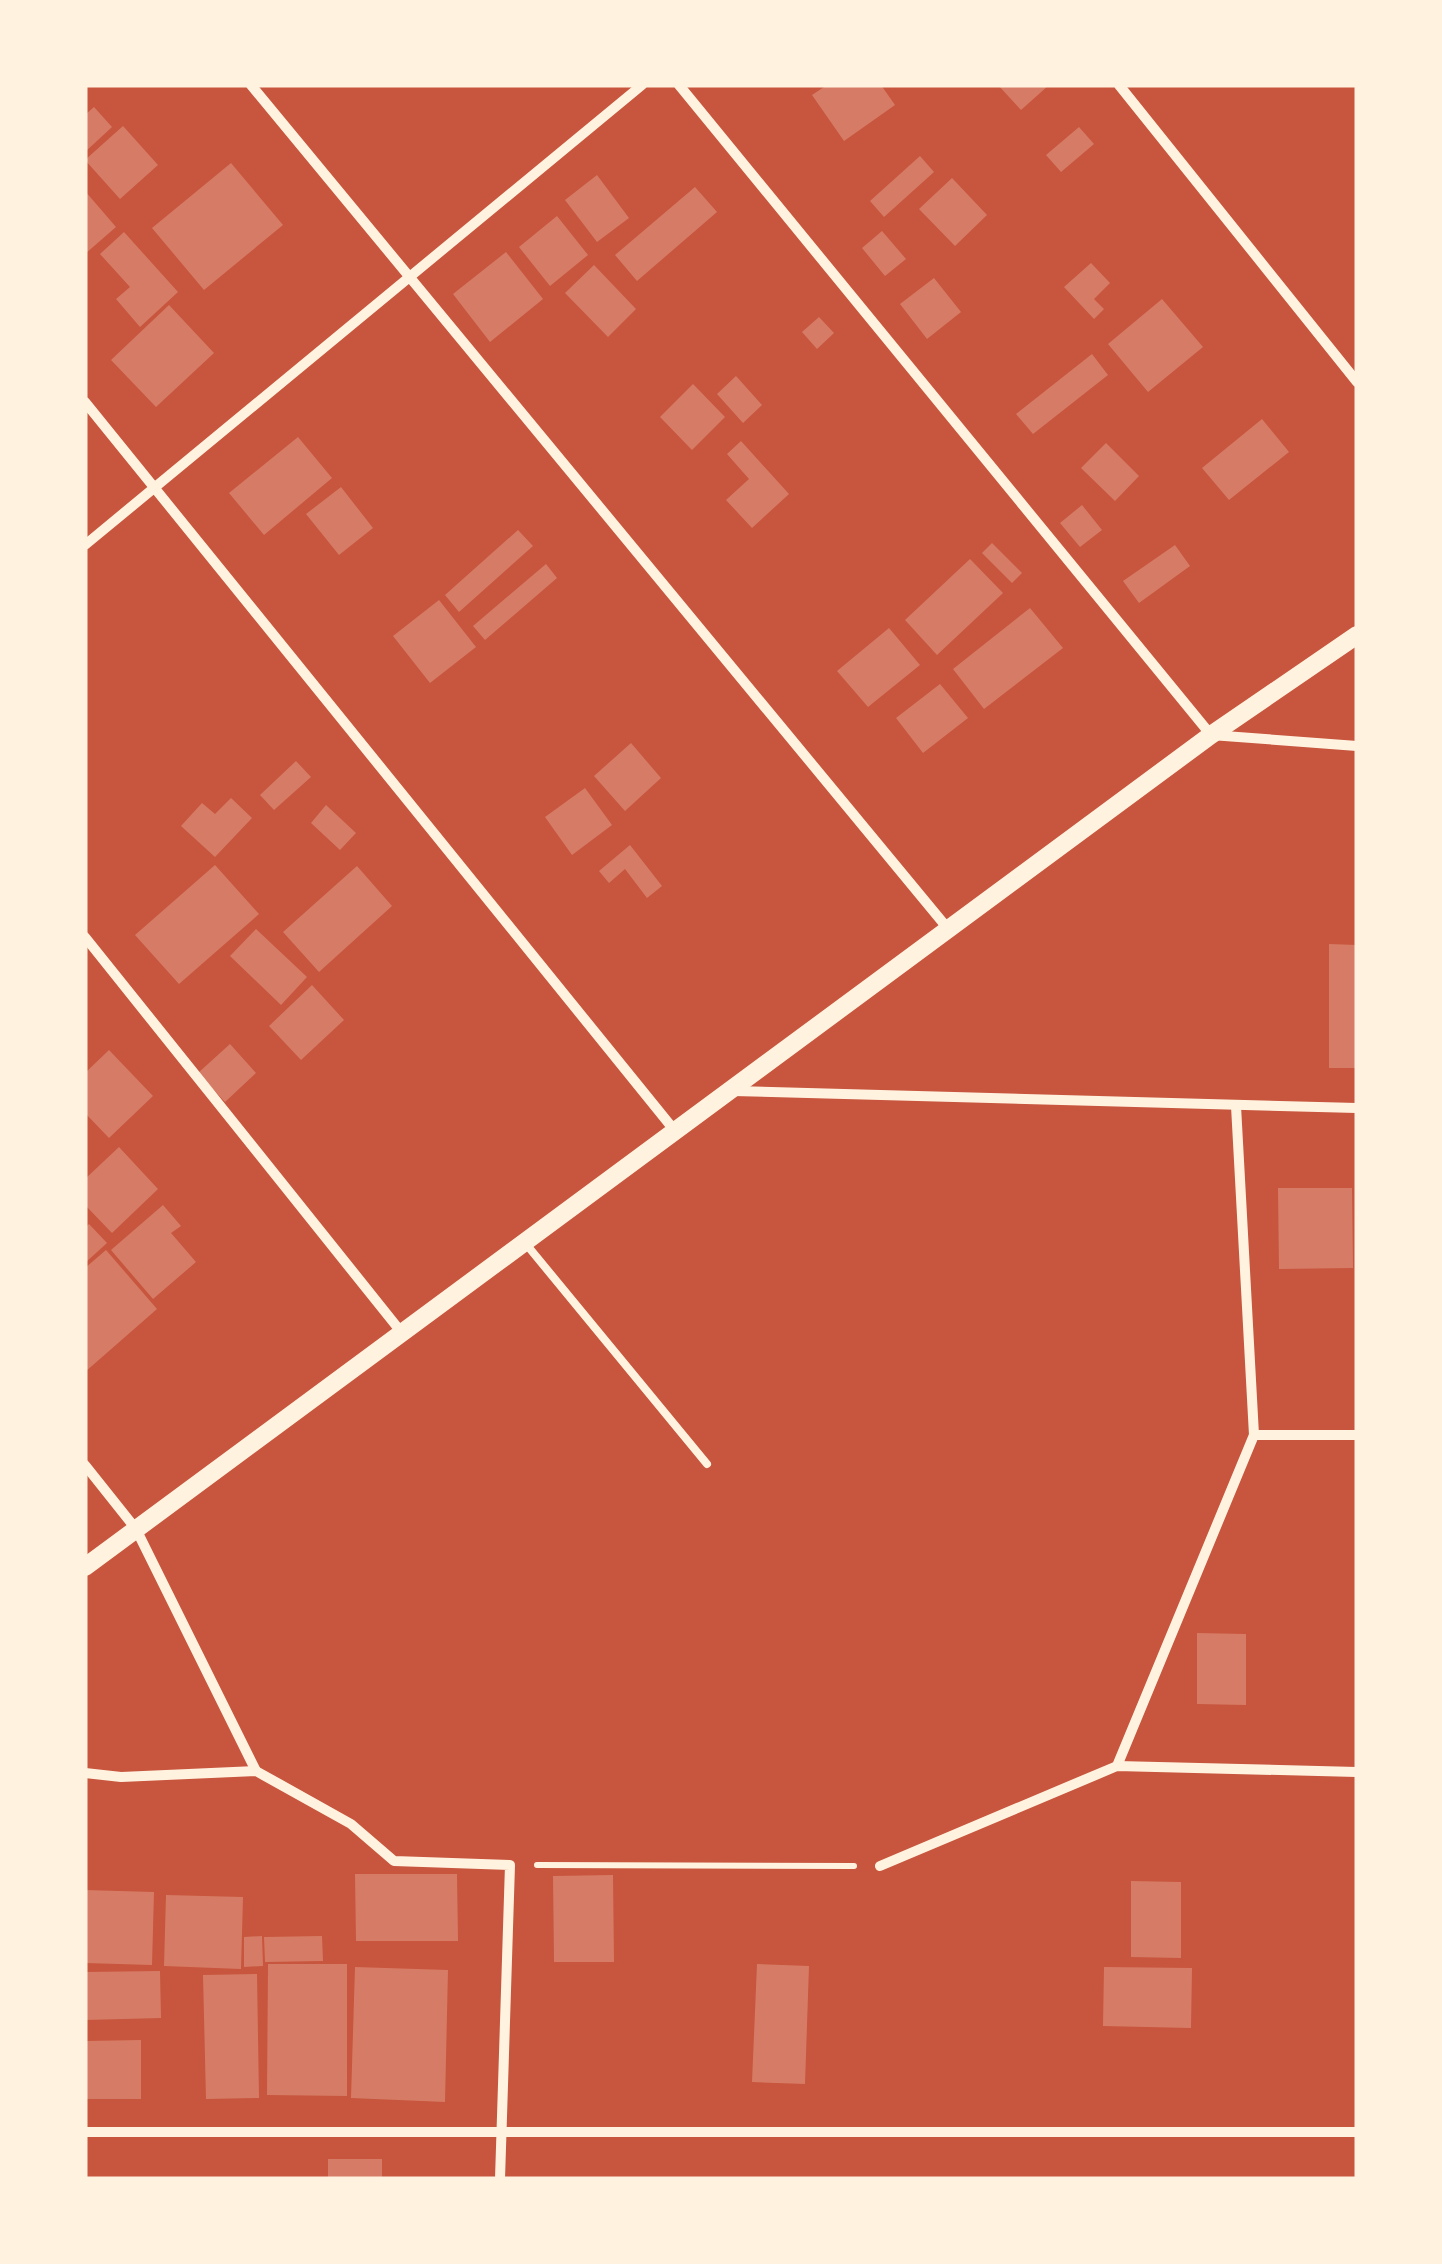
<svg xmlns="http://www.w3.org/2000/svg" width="1442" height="2264" font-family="Raleway,sans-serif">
	<rect width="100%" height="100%" fill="#c8553d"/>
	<!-- building -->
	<g fill="#d67c66">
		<polygon points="827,85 881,85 895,105 844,141 812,95"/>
		<polygon points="998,85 1049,85 1021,110"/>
		<polygon points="94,107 112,127 85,152 85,115"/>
		<polygon points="123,126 158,165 120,199 85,160"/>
		<polygon points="1079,127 1094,144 1061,172 1046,155"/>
		<polygon points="920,156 934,172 884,217 870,201"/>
		<polygon points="231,163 283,225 204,290 152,228"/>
		<polygon points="597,175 629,218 597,242 565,200"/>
		<polygon points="952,178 987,215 955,246 919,209"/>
		<polygon points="695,187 717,212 637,281 615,255"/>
		<polygon points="85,191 116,227 85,254"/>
		<polygon points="557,216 588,255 550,286 519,247"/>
		<polygon points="882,231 906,259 885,276 862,248"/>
		<polygon points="124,232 178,292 140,327 116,299 130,287 100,254"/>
		<polygon points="506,252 543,299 490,342 453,294"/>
		<polygon points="1091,263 1110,283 1094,299 1104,309 1094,319 1064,287"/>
		<polygon points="594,265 636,309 608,337 565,293"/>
		<polygon points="934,278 961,312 927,339 900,304"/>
		<polygon points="1162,299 1203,347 1148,392 1108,344"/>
		<polygon points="169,305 214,353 156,407 111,360"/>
		<polygon points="819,317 834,333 817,349 802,332"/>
		<polygon points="1092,354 1108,375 1033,434 1016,414"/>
		<polygon points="736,376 762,405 743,423 717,394"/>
		<polygon points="693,384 725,417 692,450 660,417"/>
		<polygon points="1262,419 1289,452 1229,500 1202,468"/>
		<polygon points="298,437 332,478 264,535 229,493"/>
		<polygon points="741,441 789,494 752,528 726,500 749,479 727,454"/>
		<polygon points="1106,443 1139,476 1115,501 1081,468"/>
		<polygon points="341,487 373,528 339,555 306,514"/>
		<polygon points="1082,505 1102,530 1080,547 1060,523"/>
		<polygon points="518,530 533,546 459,612 445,595"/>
		<polygon points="992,543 1022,573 1012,583 982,553"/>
		<polygon points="1175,545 1190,566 1139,603 1123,581"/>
		<polygon points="970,559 1003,593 937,655 905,620"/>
		<polygon points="546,564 557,578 485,640 473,626"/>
		<polygon points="439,600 476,647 430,683 393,636"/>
		<polygon points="1030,608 1063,648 984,709 953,669"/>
		<polygon points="889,628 920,665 868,707 837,671"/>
		<polygon points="940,684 968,718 923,753 896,718"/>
		<polygon points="631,743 661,778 625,811 594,776"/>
		<polygon points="296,761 311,777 274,810 260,795"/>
		<polygon points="585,788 612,825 572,855 545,817"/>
		<polygon points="231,798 252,818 215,857 181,826 202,803 215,814"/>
		<polygon points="326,805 356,833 340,850 311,823"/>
		<polygon points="630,845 662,886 647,898 625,869 609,883 599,871"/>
		<polygon points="215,865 259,914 179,984 135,935"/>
		<polygon points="357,866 392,906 319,972 283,932"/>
		<polygon points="256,929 307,977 281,1005 230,956"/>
		<polygon points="1329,944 1357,945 1357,1068 1329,1068"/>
		<polygon points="312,985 344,1020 301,1060 269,1026"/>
		<polygon points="230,1044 256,1073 225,1102 198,1073"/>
		<polygon points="109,1050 153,1096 109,1138 85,1113 85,1073"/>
		<polygon points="119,1147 158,1189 112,1233 85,1205 85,1179"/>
		<polygon points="1278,1188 1352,1188 1353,1268 1279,1269"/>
		<polygon points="163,1205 181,1226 171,1233 196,1262 153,1299 111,1250"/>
		<polygon points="89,1224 107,1243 85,1263 85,1228"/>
		<polygon points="106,1250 157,1309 85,1372 85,1268"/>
		<polygon points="1197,1633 1246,1634 1246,1705 1197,1704"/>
		<polygon points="355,1874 457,1874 458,1941 356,1941"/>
		<polygon points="613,1875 614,1962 554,1962 553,1876"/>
		<polygon points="1131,1881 1181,1882 1181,1958 1131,1957"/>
		<polygon points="85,1890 154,1892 152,1965 85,1963"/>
		<polygon points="166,1895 243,1897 241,1969 164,1966"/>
		<polygon points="262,1936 263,1966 244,1967 244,1937"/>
		<polygon points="322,1936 323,1961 265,1962 264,1937"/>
		<polygon points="268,1964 347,1964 347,2096 267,2095"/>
		<polygon points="757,1964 809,1966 805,2084 752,2082"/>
		<polygon points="355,1967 448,1970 445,2102 351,2098"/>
		<polygon points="1104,1967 1192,1968 1191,2028 1103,2026"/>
		<polygon points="160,1971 161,2018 85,2020 85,1972"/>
		<polygon points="257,1974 259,2098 206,2099 203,1975"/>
		<polygon points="141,2040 141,2099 85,2099 85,2041"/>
		<rect x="328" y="2159" width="54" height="20"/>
	</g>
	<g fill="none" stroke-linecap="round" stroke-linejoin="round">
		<!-- path -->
		<polyline stroke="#fff3e0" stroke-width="6" points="537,1865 854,1866"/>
		<!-- service -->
		<polyline stroke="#fff3e0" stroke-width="8" points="526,1244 707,1464"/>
		<!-- minor -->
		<g stroke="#fff3e0" stroke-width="10">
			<polyline points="251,85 949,930"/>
			<polyline points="679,85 1211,735 1357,746"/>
			<polyline points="1119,85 1357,382"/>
			<polyline points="85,402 675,1131"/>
			<polyline points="85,545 642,85"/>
			<polyline points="85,937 402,1333"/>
			<polyline points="733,1091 1357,1108"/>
			<polyline points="1254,1435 1357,1435"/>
			<polyline points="85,1465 136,1529 256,1771"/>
			<polyline points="1117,1766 1254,1435 1236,1106"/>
			<polyline points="85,1773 121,1777 256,1771 351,1824 394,1861 510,1865 500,2179"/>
			<polyline points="880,1866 1117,1766 1357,1772"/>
			<polyline points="85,2132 1357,2132"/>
		</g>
		<!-- tertiary -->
		<polyline stroke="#fff3e0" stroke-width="18" points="85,1567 1211,735 1357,635"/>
	</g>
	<!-- border -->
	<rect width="1442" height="2264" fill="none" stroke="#fff3e0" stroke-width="175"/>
</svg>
